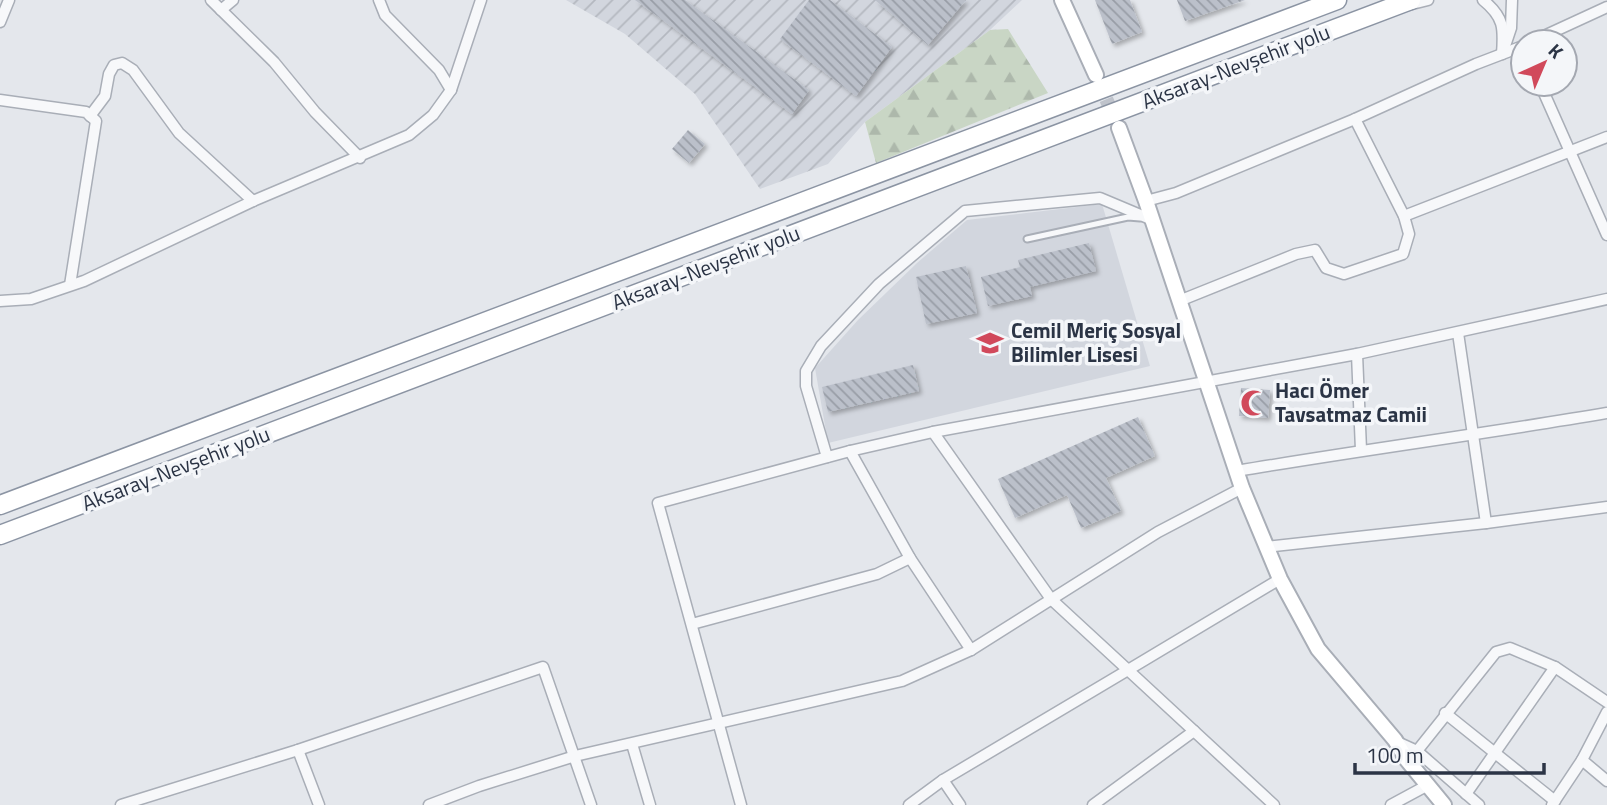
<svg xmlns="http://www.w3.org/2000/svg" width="1607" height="805" font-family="'Titillium Web',sans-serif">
	<defs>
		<pattern id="industrial-furrows" width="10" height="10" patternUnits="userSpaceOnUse" patternTransform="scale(1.75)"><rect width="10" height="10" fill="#d2d6de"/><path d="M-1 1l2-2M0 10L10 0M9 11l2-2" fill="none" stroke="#b4b8c0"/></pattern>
		<pattern id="forest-firs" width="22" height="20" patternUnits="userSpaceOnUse" patternTransform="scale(1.75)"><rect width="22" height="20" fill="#c9d6c5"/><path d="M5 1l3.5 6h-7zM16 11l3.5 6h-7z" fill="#adb8ab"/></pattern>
		<pattern id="building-back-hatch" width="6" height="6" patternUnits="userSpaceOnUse" patternTransform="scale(1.75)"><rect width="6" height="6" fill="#bbc0ca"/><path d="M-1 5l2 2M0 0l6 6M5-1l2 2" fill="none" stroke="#989da6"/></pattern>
		<filter id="shadow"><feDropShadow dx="3" dy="3" stdDeviation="2" flood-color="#0004"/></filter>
	</defs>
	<rect width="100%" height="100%" fill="#e4e7ec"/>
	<!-- built -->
	<polygon fill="#d2d6de" points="1102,204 1150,366 828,443 815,368 858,320 917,263 967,220"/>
	<!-- industrial -->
	<polygon fill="url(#industrial-furrows)" points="566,0 1022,0 990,30 865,122 828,164 760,189 695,94 625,34"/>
	<!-- forest -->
	<polygon fill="url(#forest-firs)" points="1008,29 1048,93 876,163 865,122 990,30"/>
	<!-- building -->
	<g fill="url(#building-back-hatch)" filter="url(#shadow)">
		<polygon points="635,0 685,0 809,90 792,114"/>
		<polygon points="809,0 830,0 892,47 856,96 780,39"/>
		<polygon points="875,0 966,0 928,45"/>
		<polygon points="1095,0 1130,0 1142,32 1112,44"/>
		<polygon points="1177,0 1245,0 1185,21"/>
		<polygon points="688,130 705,144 689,163 672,149"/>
		<polygon points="1089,243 1096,271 1030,287 1032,296 988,306 981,277 1020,267 1018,260"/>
		<polygon points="966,266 977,313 926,324 916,277"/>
		<polygon points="913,365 919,391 828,412 822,387"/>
		<polygon points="1241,388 1270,390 1268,418 1239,416"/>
		<polygon points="1138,417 1155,456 1106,478 1121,511 1081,528 1067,495 1015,518 998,479"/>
	</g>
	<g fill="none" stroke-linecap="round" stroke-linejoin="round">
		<!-- secondary-tunnel -->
		<polyline stroke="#bfc3cb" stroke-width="14" stroke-dasharray="14 7" stroke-linecap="butt" points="1098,80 1116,122"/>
		<!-- lane casing -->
		<g stroke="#a9aeb7" stroke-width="9">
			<polyline id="lane" points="1027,239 1128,217 1140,218"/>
		</g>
		<!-- street casing -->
		<g stroke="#a9aeb7" stroke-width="13">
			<g id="street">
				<polyline points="211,0 274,62 315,112 360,158"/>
				<polyline points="379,0 385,15 439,70 451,90"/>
				<path d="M1483,0C1504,17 1504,28 1502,54"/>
				<polyline points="1408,5 1428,0"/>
				<polyline points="221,10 233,0"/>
				<polyline points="0,22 9,0"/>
				<polyline points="1531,42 1607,7"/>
				<polyline points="1506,43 1511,28 1512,0"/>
				<polyline points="1540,84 1607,235"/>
				<polyline points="0,100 86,112 96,121 70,285"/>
				<polyline points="90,116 105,96 109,74 114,65 122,63 133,70 179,133 253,201"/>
				<polyline points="1146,201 1176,193 1355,119 1476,64 1523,46"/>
				<polyline points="1404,216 1607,137"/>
				<polyline points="0,301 31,299 84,281 253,201 409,135 433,115 451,90 481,0"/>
				<polyline points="1179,301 1296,254 1315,250 1326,268 1344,274 1403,254 1409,234 1404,216 1355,119"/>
				<polyline points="1458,333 1486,523"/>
				<polyline points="1357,354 1361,450"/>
				<polyline points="933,432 1051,599 1128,670 1280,579"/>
				<polyline points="850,451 910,558 971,650"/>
				<polyline points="827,457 806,386 806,371 821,346 879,284 965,211 1100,198 1150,219"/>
				<path d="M1237,471C1360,450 1484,434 1607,413"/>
				<polyline points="1266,547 1486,523 1607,507"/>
				<polyline points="692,624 877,574 910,558"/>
				<polyline points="1445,713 1555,801"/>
				<polyline points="1395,741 1417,751 1479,805"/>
				<polyline points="632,744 650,805"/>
				<polyline points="298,750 319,805"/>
				<polyline points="1417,751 1496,652 1510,648 1555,667 1607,702"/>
				<polyline points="1582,760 1607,781"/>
				<polyline points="943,780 960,805"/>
				<polyline points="1466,794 1555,667"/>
				<polyline points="121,805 298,750 543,667 591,805"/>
				<polyline points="429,805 479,786 575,756 902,681 971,650 1158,532 1242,488"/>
				<polyline points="741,805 658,503 850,451 933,432 1357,354 1607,299"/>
				<polyline points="909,805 943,780 1128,670 1274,805"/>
				<polyline points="1093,805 1194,731"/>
				<polyline points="1391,805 1428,785"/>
				<polyline points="1552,805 1582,760 1607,712"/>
			</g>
		</g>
		<!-- secondary casing -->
		<g stroke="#a9aeb7" stroke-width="18">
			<g id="secondary">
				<polyline points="1062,0 1096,75"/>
				<polyline points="1119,128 1146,201 1242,488 1280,579 1318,649 1395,740 1407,760 1444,805"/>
			</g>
		</g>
		<!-- highway casing -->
		<g stroke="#8b94a3" stroke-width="21">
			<g id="highway">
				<polyline points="0,505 1337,0"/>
				<polyline points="0,535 1411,0"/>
			</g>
		</g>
		<!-- lane -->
		<use href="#lane" stroke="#f7f8fa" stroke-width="5"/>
		<!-- street -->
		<use href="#street" stroke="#f7f8fa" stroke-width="10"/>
		<!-- secondary -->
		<use href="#secondary" stroke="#fff" stroke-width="14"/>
		<!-- highway -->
		<use href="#highway" stroke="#fff" stroke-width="18"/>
	</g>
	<!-- icons -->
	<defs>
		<g id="school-bare" transform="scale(2.1)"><path d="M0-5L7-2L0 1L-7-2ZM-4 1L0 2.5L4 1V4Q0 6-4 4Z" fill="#d1495b" stroke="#f4f6f9" stroke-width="2.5" paint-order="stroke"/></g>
		<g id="mosque-bare" transform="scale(2.1)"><path d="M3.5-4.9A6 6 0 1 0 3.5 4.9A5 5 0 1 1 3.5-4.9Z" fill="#d1495b" stroke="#f4f6f9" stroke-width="2.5" paint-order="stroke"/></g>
	</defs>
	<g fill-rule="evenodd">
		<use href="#school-bare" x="990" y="343"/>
		<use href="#mosque-bare" x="1254" y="403"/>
	</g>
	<g text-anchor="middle" stroke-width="7" stroke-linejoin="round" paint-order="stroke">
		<!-- street labels -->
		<g font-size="21" fill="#2b3445" stroke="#f4f6f9">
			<text transform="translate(1236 67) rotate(-21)" y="7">Aksaray-Nevşehir yolu</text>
			<text transform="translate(706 268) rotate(-21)" y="7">Aksaray-Nevşehir yolu</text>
			<text transform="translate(176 469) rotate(-21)" y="7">Aksaray-Nevşehir yolu</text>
		</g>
		<!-- poi labels -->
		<g font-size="21" font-weight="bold" fill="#2b3445" stroke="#f4f6f9" text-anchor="start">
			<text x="1011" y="338">Cemil Meriç Sosyal<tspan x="1011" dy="24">Bilimler Lisesi</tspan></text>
			<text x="1275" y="398">Hacı Ömer<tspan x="1275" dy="24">Tavsatmaz Camii</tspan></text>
		</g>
	</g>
	<!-- north arrow -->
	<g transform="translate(1544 63) rotate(44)"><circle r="33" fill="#f4f6f9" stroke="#a4a8b1" stroke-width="2"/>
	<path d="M0-5L12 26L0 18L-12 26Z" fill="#d1495b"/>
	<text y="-10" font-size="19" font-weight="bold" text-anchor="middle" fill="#2b3445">K</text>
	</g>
	<!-- scale -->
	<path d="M1355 763v10h189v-10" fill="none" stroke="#2b3445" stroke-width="3.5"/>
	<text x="1366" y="763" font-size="21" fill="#2b3445" stroke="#f4f6f9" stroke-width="5" paint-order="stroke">100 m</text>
</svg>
